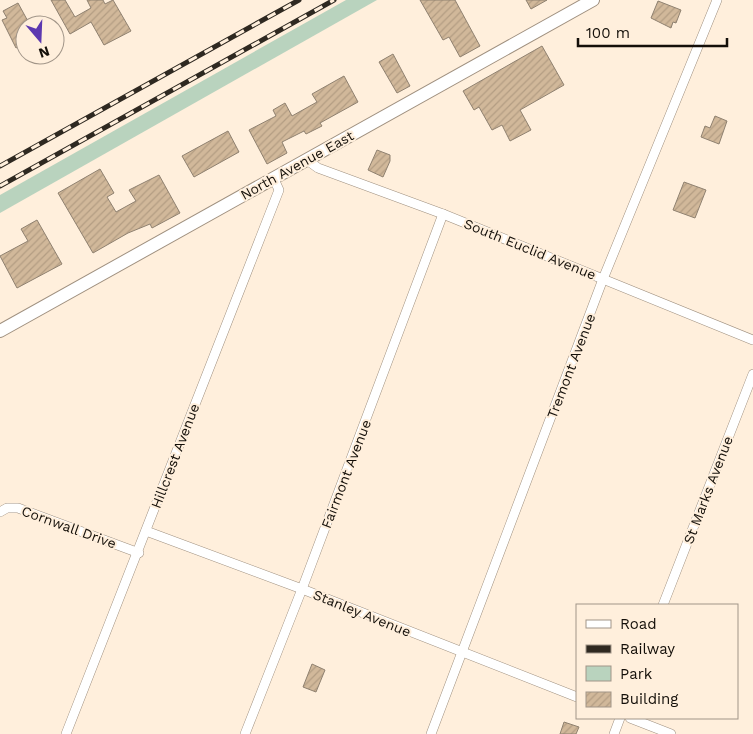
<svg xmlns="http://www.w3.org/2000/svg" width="753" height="734" font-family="'Work Sans',sans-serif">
	<defs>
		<pattern id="building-hatch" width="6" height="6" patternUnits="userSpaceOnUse" patternTransform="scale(1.25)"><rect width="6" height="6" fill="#d1b89a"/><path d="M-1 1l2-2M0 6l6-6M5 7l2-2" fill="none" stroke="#b39d83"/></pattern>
	</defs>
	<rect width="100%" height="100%" fill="#ffefdc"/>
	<!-- green -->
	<polygon fill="#b9d3be" points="346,0 377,0 0,213 0,195"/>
	<!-- building -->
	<g fill="url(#building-hatch)" stroke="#8f8170">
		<polygon points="51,0 65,0 75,17 91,8 87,0 103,0 105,4 113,0 131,31 104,45 91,22 70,34"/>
		<polygon points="420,0 455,0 480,46 460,57 449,37 443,40"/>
		<polygon points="526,0 547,0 531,9"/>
		<polygon points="658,1 681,10 676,23 673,22 671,28 651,18"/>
		<polygon points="18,3 30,25 25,25 25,43 16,48 2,20 7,18 3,11"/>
		<polygon points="542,46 564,85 520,110 531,130 510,141 502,125 492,130 479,107 474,110 463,91"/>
		<polygon points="393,54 410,86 397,93 379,62"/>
		<polygon points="344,76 358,102 320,123 322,126 306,134 304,131 282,142 287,153 267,164 249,130 276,116 273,110 285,103 292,116 317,102 312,94"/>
		<polygon points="715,116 727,121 719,144 701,137 705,126 710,128"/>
		<polygon points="228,131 239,152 194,177 182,156"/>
		<polygon points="377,150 390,155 390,161 383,177 368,170"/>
		<polygon points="100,169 114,193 107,197 116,212 136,201 129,190 159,175 180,213 152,228 150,224 128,233 93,253 58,193"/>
		<polygon points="684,182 706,190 695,218 673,210"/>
		<polygon points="37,220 62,264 17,288 0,256 28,241 21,229"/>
		<polygon points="312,664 325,670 316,692 303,687"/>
		<polygon points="564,722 579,727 576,734 560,734"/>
	</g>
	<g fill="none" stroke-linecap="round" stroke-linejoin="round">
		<!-- minor casing -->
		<g stroke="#a09180" stroke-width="10">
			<g id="minor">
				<polyline points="307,160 318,168 443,214 753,340"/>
				<polyline points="0,512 7,508 18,508 139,553"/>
				<polyline points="146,531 302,589 577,697"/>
				<polyline points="663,605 753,374"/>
				<polyline points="630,718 671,734"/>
				<polyline points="66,734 279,190 274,179"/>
				<polyline points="245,734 302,589 443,214"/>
				<polyline points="431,734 603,279 717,0"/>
				<polyline points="614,734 620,718"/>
			</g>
		</g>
		<!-- secondary casing -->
		<g stroke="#a09180" stroke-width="14">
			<polyline id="secondary" points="0,331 593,0"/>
		</g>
		<!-- minor -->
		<use href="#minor" stroke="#fff" stroke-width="9"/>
		<!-- secondary -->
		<use href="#secondary" stroke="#fff" stroke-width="12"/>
		<!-- rail casing -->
		<g stroke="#2f2921" stroke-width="5">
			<g id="rail">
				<polyline points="0,166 299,0"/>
				<polyline points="0,186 334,0"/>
			</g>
		</g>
		<!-- rail -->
		<use href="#rail" stroke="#ffefdc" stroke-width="3" stroke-dasharray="9" stroke-linecap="butt"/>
	</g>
	<g text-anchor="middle" stroke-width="4" stroke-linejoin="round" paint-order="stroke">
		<!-- street labels -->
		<g font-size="14" fill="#140f09" stroke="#ffefdc">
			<text transform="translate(297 165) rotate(-29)" y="5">North Avenue East</text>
			<text transform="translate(530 249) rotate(22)" y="5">South Euclid Avenue</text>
			<text transform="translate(571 366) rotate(-69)" y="5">Tremont Avenue</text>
			<text transform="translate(175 456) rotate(-69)" y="5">Hillcrest Avenue</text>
			<text transform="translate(346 474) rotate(-69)" y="5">Fairmont Avenue</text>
			<text transform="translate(708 490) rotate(-69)" y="5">St Marks Avenue</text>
			<text transform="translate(69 527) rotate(20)" y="5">Cornwall Drive</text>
			<text transform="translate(362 613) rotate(22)" y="5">Stanley Avenue</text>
		</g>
	</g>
	<!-- legend -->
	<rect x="576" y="604" width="162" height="115" fill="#ffefdc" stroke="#a19588"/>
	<rect x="586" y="620" width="25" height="8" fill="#ffffff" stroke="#a19588"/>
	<text x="620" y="629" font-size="15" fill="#140f09">Road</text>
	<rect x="586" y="645" width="25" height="8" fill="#2f2921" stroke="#a19588"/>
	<text x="620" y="654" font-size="15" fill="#140f09">Railway</text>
	<rect x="586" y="666" width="25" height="15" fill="#b9d3be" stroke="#a19588"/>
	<text x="620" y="679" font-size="15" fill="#140f09">Park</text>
	<rect x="586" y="692" width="25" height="15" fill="url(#building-hatch)" stroke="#a19588"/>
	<text x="620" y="704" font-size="15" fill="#140f09">Building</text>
	<!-- north arrow -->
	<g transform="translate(40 40) rotate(161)"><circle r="24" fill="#ffefdc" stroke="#a19588"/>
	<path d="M0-4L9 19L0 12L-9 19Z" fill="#5c38b0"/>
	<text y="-8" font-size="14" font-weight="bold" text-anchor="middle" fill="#140f09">N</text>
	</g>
	<!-- scale -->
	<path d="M578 38v8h149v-8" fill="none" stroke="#140f09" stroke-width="2.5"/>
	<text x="586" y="38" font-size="15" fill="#140f09" stroke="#ffefdc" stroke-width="4" paint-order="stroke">100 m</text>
</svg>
